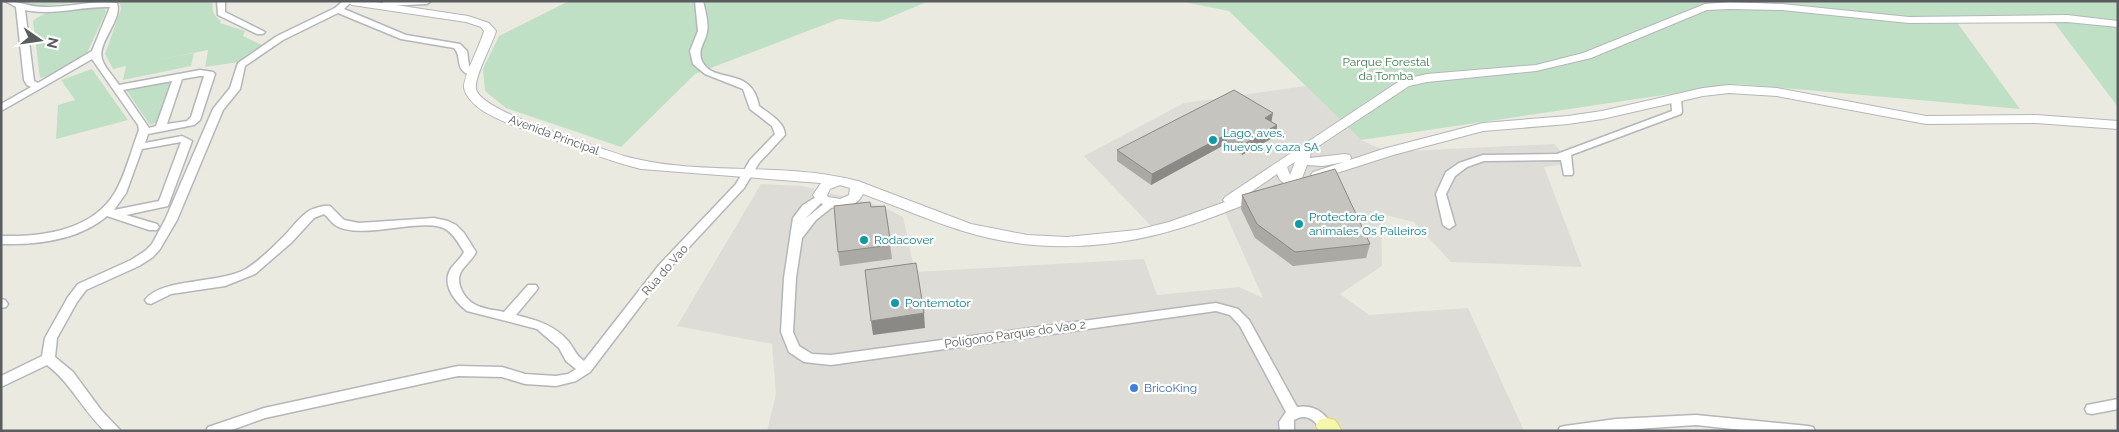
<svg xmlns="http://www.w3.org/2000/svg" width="2119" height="432" font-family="Raleway,sans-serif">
	<rect width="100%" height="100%" fill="#ebeae1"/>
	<!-- industrial -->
	<polygon fill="#dddcd6" points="1306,86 1361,140 1388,152 1554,144 1572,163 1544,167 1582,267 1451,262 1414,222 1381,214 1382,266 1340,294 1369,315 1468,308 1524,431 767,431 776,394 772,344 677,326 761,184 802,186 881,206 903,217 915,272 1144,259 1157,295 1239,287 1263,298 1223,208 1155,230 1084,156 1184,103"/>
	<!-- green -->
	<g fill="#c0e0c5">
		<polygon points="18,1 87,1 35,7"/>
		<path d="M115,1H213C211,10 214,16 221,21L220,23L245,31L243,36L264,46L239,62L205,67L208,50L152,61L194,53L191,66L123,80L126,66L113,69L105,54L121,9L120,4Z"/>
		<polygon points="569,1 929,1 879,22 839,19 695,74 621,147 506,108 485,91 483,69 499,36"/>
		<polygon points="1179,1 2118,1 2118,107 2050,17 1953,17 2020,109 1738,84 1361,140 1229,11"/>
		<path d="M98,6L105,9L106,12L87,53L50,76L40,78L33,21C45,9 82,7 98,6Z"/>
		<polygon points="92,69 128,120 56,139 58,105 75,100 61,80"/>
		<polygon points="168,81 172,83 160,121 150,125 127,91 130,88"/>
	</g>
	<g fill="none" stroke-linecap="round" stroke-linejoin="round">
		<!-- minor casing -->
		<g stroke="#b4b6ba" stroke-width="3">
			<g id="minor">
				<path d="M5,1C19,1 32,8 47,7C70,7 94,0 117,3C123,20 97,42 102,59C104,67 114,77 119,85L200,70L213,72L215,74L200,120L194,125L148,134L145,143L182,136L192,141L168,206L126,215L157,224L159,227L157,230H149L107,216C79,240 37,245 1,244V236C41,237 91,231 114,194C124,179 132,148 139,130L138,125L92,59L1,111V104L31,87L27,85L24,80L16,7ZM110,7L92,51L38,83L34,81L25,10C53,16 81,6 110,7ZM200,76H204L191,117L187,121L167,124L182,79ZM172,81L156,126L149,128L123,90ZM181,142L159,201L114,210L126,193L142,149Z"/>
				<polygon points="217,1 225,1 225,12 265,32 263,34 257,34 218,15"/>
				<path d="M343,1L351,2L344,9L406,35L460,44L467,51L469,66L477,73L472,76C453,70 463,57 454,48L401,39L338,13L283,40L245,66L240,89L223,110L177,220L160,249L153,257L139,266L86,290L77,302L57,338L55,357L73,372L101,410L121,431H105C83,411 71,383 47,365L1,387V376L42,356L45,338L68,297L78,284L131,260L145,251L152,244L165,220L213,109L230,88L238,63L277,36L335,8Z"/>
				<polygon points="388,1 431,1 427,4 383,6 383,2"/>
				<path d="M695,1H703C705,10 709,23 707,32C705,43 697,50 702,61C713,85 752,65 759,106C768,113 785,122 785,135L759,163L744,188L667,271L590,372L576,381L556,386L525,384L502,377L458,376L265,418L229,431H206L208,427L264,408L458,366L502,367L525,374L556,376L568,374L576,369L566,361L559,348L537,329L467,311C454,301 440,283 452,267C456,262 461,258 464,252C459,244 455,236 447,230C425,215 361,242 335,225C331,222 328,217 324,214L314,218L292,242L255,274L225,286L171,294L151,304L147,303L145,300C160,278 220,284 246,269C259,261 273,247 284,236C291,229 297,220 305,214C310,209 323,205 330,206L344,220L359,223L434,218L448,221L456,225L464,233L476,252C472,261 463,266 460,274C456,285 465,299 474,304C482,309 495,310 504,312L528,285H536L538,288L536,291L516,315C536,320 555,325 569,342C574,349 576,355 584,361L659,265L736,184L750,160L775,134L772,126L750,109L743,89L705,74L693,64L690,51L698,31Z"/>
				<polygon points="1676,95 1681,98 1682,112 1681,114 1571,155 1573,173 1572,175 1564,175 1561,160 1484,161 1467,167 1455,176 1446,194 1455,225 1449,229 1443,225 1436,194 1446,172 1459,163 1483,155 1557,154 1672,111 1671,98"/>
				<path d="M821,194L827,197L805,219L826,202L830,200L836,204L816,220L802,238L796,278L793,332L799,346L812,354L831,355L1216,303L1238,309L1249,320L1297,407C1315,404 1328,414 1334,431H1320C1316,419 1305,413 1294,420V431H1280L1279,422L1286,412L1240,326L1230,315L1216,311L831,365L804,362L789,352L781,332L784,278L793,218L803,205Z"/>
				<polygon points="1,299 5,300 8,304 6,307 1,308"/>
				<polygon points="2118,399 2118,409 2092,414 2087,413 2085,409 2087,405"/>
				<polygon points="1696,415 1808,426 1813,427 1815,431 1751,431 1696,425 1606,431 1558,431 1560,427 1565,426 1616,419"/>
			</g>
		</g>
		<!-- tertiary casing -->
		<g stroke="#b4b6ba" stroke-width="2">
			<path id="tertiary" d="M369,1L468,16L489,23L496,31C492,45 474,77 476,89C480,112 599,147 624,156C700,177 781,161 858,181L971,224L1027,235L1067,237L1137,230L1169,222L1225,202L1223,200L1225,197L1401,80L1427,74L1536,65L1583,53L1705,4L1730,2L1782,4L1909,17L2067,15L2118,21V27L2067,22L1909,23L1782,10L1730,9L1707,10L1591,58L1536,71L1427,82L1409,86L1311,151L1310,158L1345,154L1350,155L1351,158L1350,160L1383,149L1483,123L1568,116L1602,111L1703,88L1729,85L1777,88L1926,116L2036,115L2118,121V129L2036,123L1926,124L1777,96L1729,93L1703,96L1602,119L1568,124L1483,131L1393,155L1318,179L1311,175L1313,172L1344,162L1323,166L1307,165L1299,186C1289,188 1280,183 1277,174L1248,194L1258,191L1263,192L1265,195L1263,198C1234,208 1206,221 1177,229C1109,250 1032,253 963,231C930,221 897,206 863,194C854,213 823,212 813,195L821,183L641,169C609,161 578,149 547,137C526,130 503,123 483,111C476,106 466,98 464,88C463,77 480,46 484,31L481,27L466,22L352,5L347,2ZM1295,162L1290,175L1287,167ZM840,185L850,188L849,195L840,199L828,197L827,195L830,189Z"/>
		</g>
		<!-- primary casing -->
		<g stroke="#e2d364" stroke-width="2">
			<polygon id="primary" points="1327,418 1335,420 1342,431 1319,431 1316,426 1319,420"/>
		</g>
		<!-- minor -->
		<use href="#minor" fill="#fff" fill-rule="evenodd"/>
		<!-- tertiary -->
		<use href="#tertiary" fill="#fff" fill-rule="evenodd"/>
		<!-- primary -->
		<use href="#primary" fill="#f6f6ab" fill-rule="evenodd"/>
	</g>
	<!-- wall -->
	<g fill="#aaa9a3">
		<polygon points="1272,122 1277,125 1276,136 1242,155 1226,144 1151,185 1117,161 1117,150"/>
		<polygon points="1242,195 1370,244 1366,258 1293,266 1255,238 1241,209"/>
		<polygon points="885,206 892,259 840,266 838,252 871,207"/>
	</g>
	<!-- shaded-wall -->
	<g fill="#8b8985">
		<polygon points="1273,113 1271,124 1265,118"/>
		<polygon points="1277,125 1276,136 1242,155 1244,144"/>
		<polygon points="1227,134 1226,144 1151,185 1152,174"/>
		<polygon points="924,313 925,328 873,335 871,321"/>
	</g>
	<!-- building -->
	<g fill="#c6c4be" stroke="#8b8985">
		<polygon points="1234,90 1273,113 1265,118 1277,125 1244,144 1227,134 1152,174 1117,150"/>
		<polygon points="1335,169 1370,244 1295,252 1257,224 1242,195"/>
		<polygon points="870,202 871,207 885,206 891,245 838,252 834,206"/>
		<polygon points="916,263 924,313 871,321 865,270"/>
	</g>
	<!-- markers -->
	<g fill="#0f9aa8" stroke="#fff" stroke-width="2">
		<circle cx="1213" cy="140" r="5"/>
		<circle cx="1299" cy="224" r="5"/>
		<circle cx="864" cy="240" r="5"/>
		<circle cx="895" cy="303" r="5"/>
	</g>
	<circle fill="#3f7fe0" stroke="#fff" stroke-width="2" cx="1134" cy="388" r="5"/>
	<g text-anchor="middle" stroke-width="4.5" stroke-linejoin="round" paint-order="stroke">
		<!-- park labels -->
		<g font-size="12" fill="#3c7d4a" stroke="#fff">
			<text x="1386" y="66">Parque Forestal<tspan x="1386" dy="14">da Tomba</tspan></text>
		</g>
		<!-- culture labels -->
		<g font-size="12" fill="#0d838f" stroke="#fff" text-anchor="start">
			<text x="1223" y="137">Lago, aves,<tspan x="1223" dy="14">huevos y caza SA</tspan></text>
			<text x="1309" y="221">Protectora de<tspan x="1309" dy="14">animales Os Palleiros</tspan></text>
			<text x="874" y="244">Rodacover</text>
			<text x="905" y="307">Pontemotor</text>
		</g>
		<!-- street labels -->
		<g font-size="12" fill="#5a5c60" stroke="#fff">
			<text transform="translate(554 135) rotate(20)" y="4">Avenida Principal</text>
			<text transform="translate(665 270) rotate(-49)" y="4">Rúa do Vao</text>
			<text transform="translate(1015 334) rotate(-8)" y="4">Polígono Parque do Vao 2</text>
		</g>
		<!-- shop labels -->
		<g font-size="12" fill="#366cbe" stroke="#fff" text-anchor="start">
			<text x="1144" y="392">BricoKing</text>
		</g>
	</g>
	<!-- border -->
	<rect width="2119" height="432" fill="none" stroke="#5a5c60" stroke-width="5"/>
	<!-- north arrow -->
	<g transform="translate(40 40) rotate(103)" stroke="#ffffff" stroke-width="4" paint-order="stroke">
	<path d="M0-4L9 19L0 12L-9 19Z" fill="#5a5c60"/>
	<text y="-8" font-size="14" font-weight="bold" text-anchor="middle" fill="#5a5c60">N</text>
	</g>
</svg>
